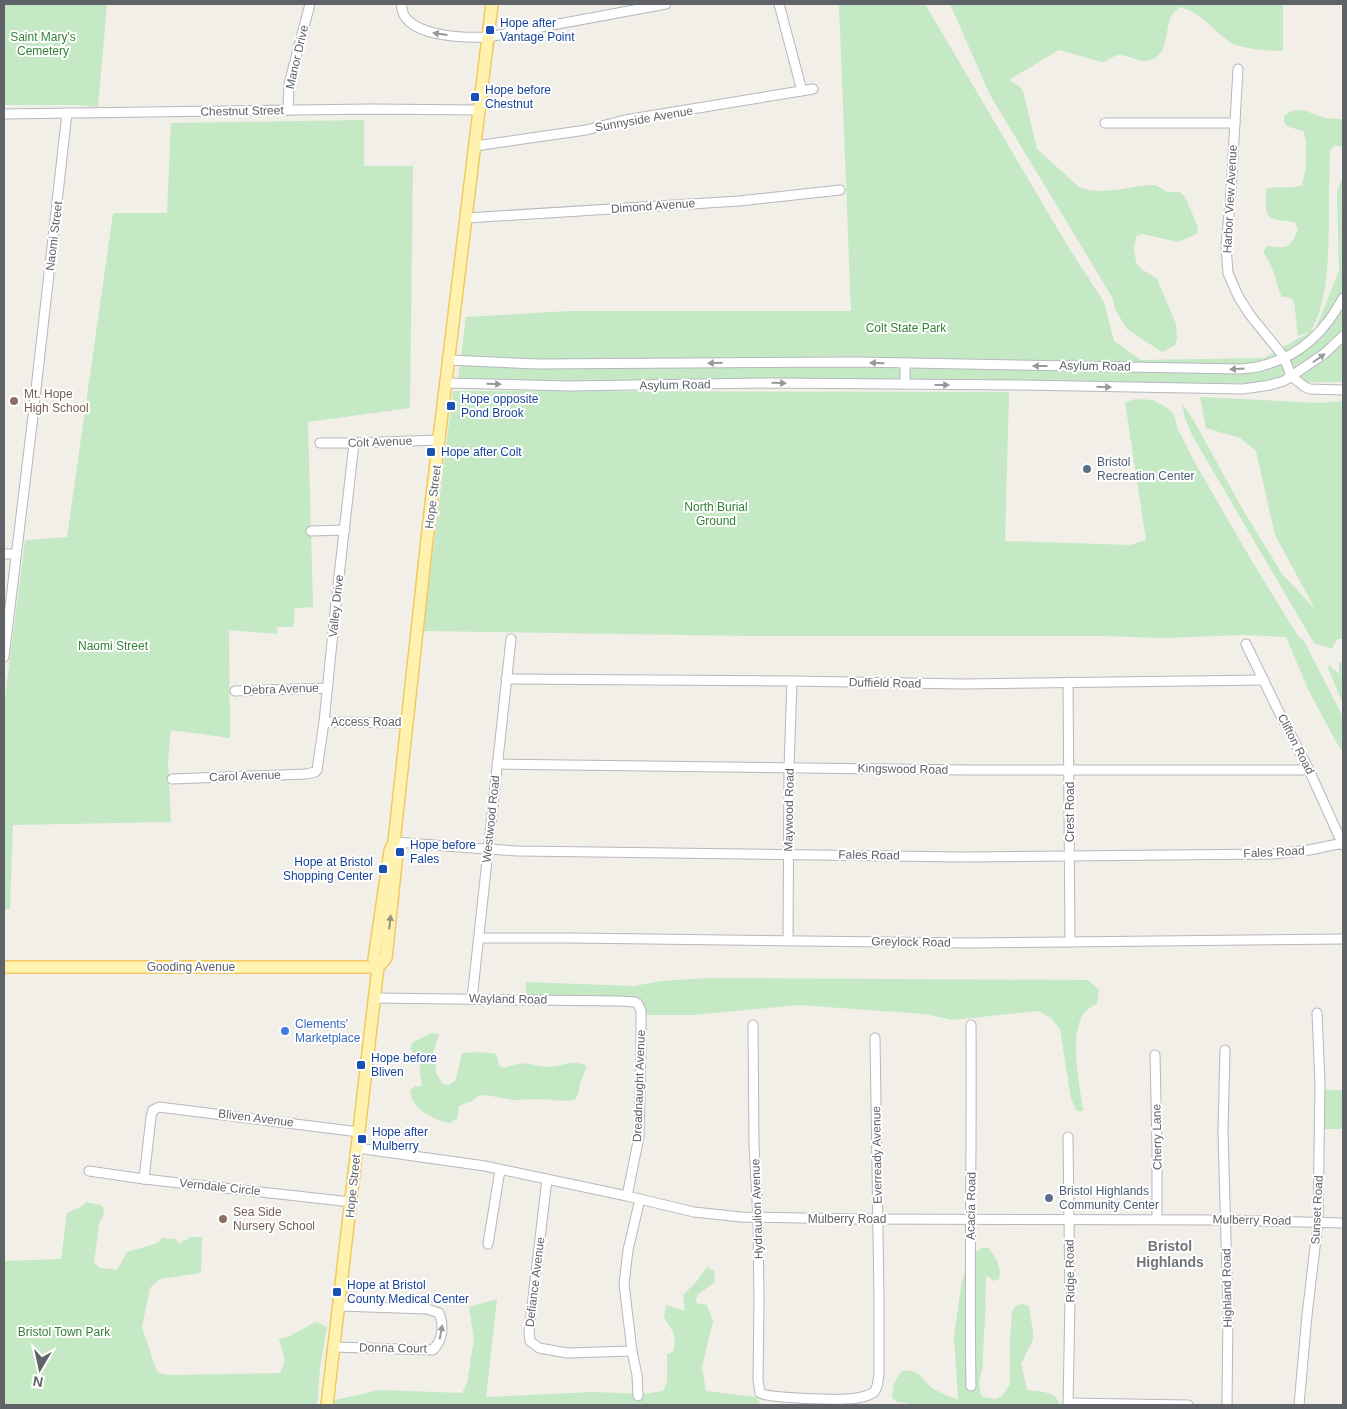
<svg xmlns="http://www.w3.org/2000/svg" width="1347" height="1409" font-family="Helvetica,sans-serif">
	<rect width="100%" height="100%" fill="#f1efe8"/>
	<!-- green -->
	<g fill="#c5e8c5">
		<polygon points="4,4 107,4 98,107 76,105 4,105"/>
		<path d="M839,4H925L1067,245L1104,302L1114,341L1141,360L1264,358L1310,332L1298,336L1294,301L1289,297H1282L1279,291L1273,270L1263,251L1267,246C1287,249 1291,248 1298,229L1295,222C1264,219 1266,220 1266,189C1278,185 1290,190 1302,185C1306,171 1309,144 1303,131L1289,127L1284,123V116C1299,104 1307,113 1323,117C1329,119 1337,119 1343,119V147L1335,145L1330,150C1329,174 1329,197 1329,220C1328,257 1329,298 1311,331L1315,330L1339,271L1337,191L1343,177V382L1022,385L457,388L466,317L569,311H851Z"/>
		<path d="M950,4H1283V51C1271,51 1240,49 1230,42C1212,30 1202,12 1179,7C1179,8 1174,12 1173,13C1163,27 1172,53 1150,60C1139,64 1130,55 1120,55C1113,55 1108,61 1102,62L1059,50L1009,80L1019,86L1023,91L1037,149L1079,187C1098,196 1128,187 1149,185H1156L1167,192H1180L1185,197L1198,227L1197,234L1178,242L1143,234L1136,236L1134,249L1136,262L1140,268L1157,279L1176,324L1177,338L1175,345L1162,352L1127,329L1116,311L1112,297L990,95Z"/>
		<polygon points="364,120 364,166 413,166 410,408 308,422 313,607 295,608 293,627 277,627 277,634 229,630 230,738 171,730 168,760 171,822 13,825 10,909 4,910 4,705 25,540 67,537 113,213 167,213 171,123"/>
		<polygon points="453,391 1009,392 1005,541 1130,545 1146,540 1125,402 1136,399 1153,400 1166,407 1174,414 1177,427 1195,463 1253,563 1298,636 1304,641 1343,717 1343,752 1335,740 1308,689 1286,637 1243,635 1165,638 1102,636 750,636 423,631"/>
		<polygon points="1200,397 1320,403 1343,401 1343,639 1337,639 1332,649 1314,643 1192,435 1185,418 1182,403 1194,421 1243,510 1282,574 1315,609 1275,535 1256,451 1240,438 1206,428"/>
		<polygon points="1342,662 1343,664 1343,704 1328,668 1329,665 1339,674 1339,663"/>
		<path d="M708,978L1088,980L1099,990L1097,1004C1092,1006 1087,1009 1084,1013C1068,1036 1080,1085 1083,1111H1077L1071,1099L1060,1029L1051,1018L1038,1011L953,1020L925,1014L798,1005L693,1015H645L641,1000L527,997L525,982L634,986L662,981Z"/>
		<path d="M432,1033L439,1034L433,1053V1060L436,1066V1073L443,1084L449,1085L455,1081L457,1074L462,1053L482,1052L496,1054L500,1067C508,1069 510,1065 519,1064C527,1062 537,1067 546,1067C560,1068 575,1057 587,1067L581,1080L578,1094L575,1100L561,1101L543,1099L514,1100L485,1095L478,1096L472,1101L459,1106L457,1119L450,1123C432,1119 412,1110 410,1090L415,1086H422L420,1072V1059L410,1049L413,1042Z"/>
		<polygon points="1323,1090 1342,1090 1342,1129 1324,1129"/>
		<polygon points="86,1202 101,1205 103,1207 104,1214 99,1224 94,1263 100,1268 117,1270 127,1252 158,1243 162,1238 176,1239 179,1244 191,1237 202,1237 201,1273 160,1279 150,1288 142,1327 157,1372 163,1374 171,1375 280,1373 285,1361 279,1339 290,1336 315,1322 327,1327 320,1368 317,1405 4,1405 4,1261 61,1259 67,1213 82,1206"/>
		<path d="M982,1248H989C996,1259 1002,1266 999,1279L993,1281L987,1275C984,1290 986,1304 985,1319C984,1333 983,1348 983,1362C982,1377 976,1381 982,1397L996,1399L1002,1396L1010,1384V1341L1012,1313L1015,1306L1022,1304L1029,1306L1033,1333V1340L1021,1364L1027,1390C1040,1392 1055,1390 1060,1405H918L897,1402L892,1397L894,1383L902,1371C920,1369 921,1378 932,1388C934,1390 954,1398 958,1400L954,1336L962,1280L976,1252Z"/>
		<polygon points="707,1267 714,1271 715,1282 697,1295 696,1303 707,1305 713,1321 702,1367 706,1391 756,1397 760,1403 759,1405 330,1405 330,1401 380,1390 462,1393 467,1383 474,1339 469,1307 497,1299 486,1397 593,1392 643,1394 663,1391 667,1381 667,1354 673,1352 675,1341 673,1332 664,1317 666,1305 685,1311 683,1295 697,1281"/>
	</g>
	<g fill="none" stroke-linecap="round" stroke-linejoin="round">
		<!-- minor casing -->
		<g stroke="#b5b8bc" stroke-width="11">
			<g id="minor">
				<path d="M401,4C402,7 402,12 404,15C416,37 466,38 488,37L666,4"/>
				<polyline points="779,4 802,91"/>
				<polyline points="1238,69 1231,192 1226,246 1228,273 1238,296 1250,315 1284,357 1291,376 1305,387 1310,389 1343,390"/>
				<polyline points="288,110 289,84 310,4"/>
				<polyline points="4,114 372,109 480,110"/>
				<polyline points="1105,123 1235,123"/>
				<polyline points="475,146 586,130 625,120 813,89"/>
				<polyline points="466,218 739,201 840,190"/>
				<path d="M449,360L537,364L856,362L1241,369C1248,368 1257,368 1264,365C1300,356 1326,330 1343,298"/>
				<polyline points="905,363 905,384"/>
				<polyline points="446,383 569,386 771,383 1022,385 1243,389 1270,385 1284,381 1324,354 1343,336"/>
				<polyline points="320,443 354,443 440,440"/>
				<polyline points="311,531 345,530"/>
				<polyline points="4,554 16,554"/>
				<polyline points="1246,644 1276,706 1309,770 1343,845"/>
				<polyline points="4,657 33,416 67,113"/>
				<polyline points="506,679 792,681 963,684 1264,680"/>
				<polyline points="1068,682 1070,942"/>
				<polyline points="235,691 327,688"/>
				<polyline points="324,722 407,723"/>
				<polyline points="497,764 966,770 1309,770"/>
				<polyline points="172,779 306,774 315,772 317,770 324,722 335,612 354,443"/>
				<path d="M394,842C436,845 477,849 519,851L962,857L1274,854L1309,850L1343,843"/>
				<polyline points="479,938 572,938 969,943 1343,939"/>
				<polyline points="788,940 789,768 792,681"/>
				<polyline points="375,998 620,1001 635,1002 638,1004 641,1011 641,1048 639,1137 627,1196"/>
				<polyline points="472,999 511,639"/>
				<path d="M753,1025L754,1145L758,1218L759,1301L758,1380L760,1393C768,1398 834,1400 846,1399C854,1399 866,1397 873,1393C878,1389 878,1380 879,1374V1298L875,1038"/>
				<path d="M971,1025C972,1145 969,1266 971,1386"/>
				<polyline points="1225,1050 1223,1132 1228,1311 1227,1405"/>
				<polyline points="1155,1055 1157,1146 1157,1219"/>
				<polyline points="357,1148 485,1166 627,1196 694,1212 741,1217 854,1219 1225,1220 1343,1223"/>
				<polyline points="89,1171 144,1179 351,1202"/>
				<polyline points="144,1179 151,1117 153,1110 159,1107 359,1132"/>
				<polyline points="547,1179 529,1332 530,1341 539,1348 567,1353 632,1351"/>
				<polyline points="488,1244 500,1170"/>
				<path d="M334,1347L433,1350C443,1339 444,1326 439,1313L427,1309L339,1306"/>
				<polyline points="638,1396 637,1375 632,1351 624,1284 628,1250 640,1199"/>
				<polyline points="1068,1403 1188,1405"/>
				<polyline points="1068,1405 1070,1300 1068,1137"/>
				<polyline points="1299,1405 1307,1315 1318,1222 1320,1083 1317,1013"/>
			</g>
		</g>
		<!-- major casing -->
		<g stroke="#f2c960" stroke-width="14">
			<g id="major">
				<polyline points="4,967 378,967"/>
				<polyline points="378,967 386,958 397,853"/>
				<polyline points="327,1405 378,967 374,959 390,851 394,842 430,512 492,4"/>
			</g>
		</g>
		<!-- minor -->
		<use href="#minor" stroke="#fff" stroke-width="9"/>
		<!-- major -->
		<use href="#major" stroke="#fff2af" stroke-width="11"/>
	</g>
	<!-- one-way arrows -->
	<defs><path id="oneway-solid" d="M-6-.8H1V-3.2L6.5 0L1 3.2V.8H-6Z" transform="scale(1.25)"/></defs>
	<g fill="#979a9d">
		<use href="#oneway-solid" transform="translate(440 34) rotate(-172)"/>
		<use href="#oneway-solid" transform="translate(1319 358) rotate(-35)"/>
		<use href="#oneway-solid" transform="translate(715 363) rotate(179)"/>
		<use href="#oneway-solid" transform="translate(877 363) rotate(-179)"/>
		<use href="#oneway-solid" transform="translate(1040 366) rotate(-180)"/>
		<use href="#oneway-solid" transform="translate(1237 369) rotate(177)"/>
		<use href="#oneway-solid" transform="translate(779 383) rotate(1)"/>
		<use href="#oneway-solid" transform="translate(494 384) rotate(1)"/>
		<use href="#oneway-solid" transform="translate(942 385)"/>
		<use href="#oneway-solid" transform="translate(1104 387) rotate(1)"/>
		<use href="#oneway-solid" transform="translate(441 1332) rotate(-80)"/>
	</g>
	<use fill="#979581" href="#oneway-solid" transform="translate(390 922) rotate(-84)"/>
	<!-- markers -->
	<g fill="#1a4fb4" stroke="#fff" stroke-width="2">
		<rect x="485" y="25" width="10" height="10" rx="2.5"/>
		<rect x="470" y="92" width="10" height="10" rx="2.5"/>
		<rect x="446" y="401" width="10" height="10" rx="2.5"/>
		<rect x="426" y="447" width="10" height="10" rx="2.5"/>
		<rect x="395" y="847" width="10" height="10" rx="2.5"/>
		<rect x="378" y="864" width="10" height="10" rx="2.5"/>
		<rect x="356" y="1060" width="10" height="10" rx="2.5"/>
		<rect x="357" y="1134" width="10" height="10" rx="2.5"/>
		<rect x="332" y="1287" width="10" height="10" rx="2.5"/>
	</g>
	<g fill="#8d6e63" stroke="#fff" stroke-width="2">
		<circle cx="14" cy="401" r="5"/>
		<circle cx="223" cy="1219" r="5"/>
	</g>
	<g fill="#5c6f8a" stroke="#fff" stroke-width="2">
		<circle cx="1087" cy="469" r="5"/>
		<circle cx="1049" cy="1198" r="5"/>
	</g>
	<circle fill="#3f7fe0" stroke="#fff" stroke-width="2" cx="285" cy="1031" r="5"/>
	<g text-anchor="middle" stroke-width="4" stroke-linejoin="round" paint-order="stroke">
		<!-- transit labels -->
		<g font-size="12" fill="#164399" stroke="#fff" text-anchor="start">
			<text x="500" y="27">Hope after<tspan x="500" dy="14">Vantage Point</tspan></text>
			<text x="485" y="94">Hope before<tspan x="485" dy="14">Chestnut</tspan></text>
			<text x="461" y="403">Hope opposite<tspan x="461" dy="14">Pond Brook</tspan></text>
			<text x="441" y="456">Hope after Colt</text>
			<text x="410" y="849">Hope before<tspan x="410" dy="14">Fales</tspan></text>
			<text x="373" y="866" text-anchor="end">Hope at Bristol<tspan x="373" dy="14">Shopping Center</tspan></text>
			<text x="371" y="1062">Hope before<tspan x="371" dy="14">Bliven</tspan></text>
			<text x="372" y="1136">Hope after<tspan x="372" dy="14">Mulberry</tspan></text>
			<text x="347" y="1289">Hope at Bristol<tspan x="347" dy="14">County Medical Center</tspan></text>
		</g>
		<!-- park labels -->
		<g font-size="12" fill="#348238" stroke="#fff">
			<text x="43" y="41">Saint Mary's<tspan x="43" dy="14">Cemetery</tspan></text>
			<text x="906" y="332">Colt State Park</text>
			<text x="716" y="511">North Burial<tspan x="716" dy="14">Ground</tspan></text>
			<text x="113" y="650">Naomi Street</text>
			<text x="64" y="1336">Bristol Town Park</text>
		</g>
		<!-- street labels -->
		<g font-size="12" fill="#5f6368" stroke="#fff">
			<text transform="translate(297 57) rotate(-77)" y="4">Manor Drive</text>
			<text transform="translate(242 111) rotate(-1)" y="4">Chestnut Street</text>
			<text transform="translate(644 119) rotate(-10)" y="4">Sunnyside Avenue</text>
			<text transform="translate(1230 199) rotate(-87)" y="4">Harbor View Avenue</text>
			<text transform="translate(653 206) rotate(-4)" y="4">Dimond Avenue</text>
			<text transform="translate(54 236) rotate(-83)" y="4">Naomi Street</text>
			<text transform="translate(1095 366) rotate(1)" y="4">Asylum Road</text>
			<text transform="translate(675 385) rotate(-1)" y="4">Asylum Road</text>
			<text transform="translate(380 442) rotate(-2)" y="4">Colt Avenue</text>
			<text transform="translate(433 497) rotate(-83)" y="4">Hope Street</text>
			<text transform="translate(336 606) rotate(-84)" y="4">Valley Drive</text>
			<text transform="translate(885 683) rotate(1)" y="4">Duffield Road</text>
			<text transform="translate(281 689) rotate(-2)" y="4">Debra Avenue</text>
			<text x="366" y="726">Access Road</text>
			<text transform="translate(1296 744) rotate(63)" y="4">Clifton Road</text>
			<text transform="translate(903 769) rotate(1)" y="4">Kingswood Road</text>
			<text transform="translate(245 776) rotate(-2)" y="4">Carol Avenue</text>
			<text transform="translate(789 810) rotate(-89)" y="4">Maywood Road</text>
			<text transform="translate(1070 812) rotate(-90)" y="4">Crest Road</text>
			<text transform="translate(491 819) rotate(-84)" y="4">Westwood Road</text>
			<text transform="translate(1274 852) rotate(-3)" y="4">Fales Road</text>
			<text transform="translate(869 855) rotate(1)" y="4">Fales Road</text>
			<text transform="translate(911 942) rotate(1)" y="4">Greylock Road</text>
			<text x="191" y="971">Gooding Avenue</text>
			<text transform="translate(508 999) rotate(1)" y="4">Wayland Road</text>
			<text transform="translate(639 1086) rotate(-88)" y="4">Dreadnaught Avenue</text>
			<text transform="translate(256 1118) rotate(7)" y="4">Bliven Avenue</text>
			<text transform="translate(1157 1137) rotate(-91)" y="4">Cherry Lane</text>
			<text transform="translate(877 1155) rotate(-91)" y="4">Everready Avenue</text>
			<text transform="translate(353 1186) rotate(-84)" y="4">Hope Street</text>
			<text transform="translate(220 1187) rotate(6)" y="4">Verndale Circle</text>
			<text transform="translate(971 1206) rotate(-89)" y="4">Acacia Road</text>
			<text transform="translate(757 1209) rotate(-92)" y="4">Hydraulion Avenue</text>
			<text transform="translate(1317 1210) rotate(-87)" y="4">Sunset Road</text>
			<text x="847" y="1223">Mulberry Road</text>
			<text transform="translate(1252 1220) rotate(1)" y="4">Mulberry Road</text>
			<text transform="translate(1070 1271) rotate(-91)" y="4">Ridge Road</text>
			<text transform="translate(535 1282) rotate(-83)" y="4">Defiance Avenue</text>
			<text transform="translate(1227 1288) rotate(-91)" y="4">Highland Road</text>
			<text transform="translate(393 1348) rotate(1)" y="4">Donna Court</text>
		</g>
		<!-- education labels -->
		<g font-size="12" fill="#785e54" stroke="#fff" text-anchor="start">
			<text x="24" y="398">Mt. Hope<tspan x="24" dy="14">High School</tspan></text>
			<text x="233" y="1216">Sea Side<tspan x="233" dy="14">Nursery School</tspan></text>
		</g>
		<!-- service labels -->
		<g font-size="12" fill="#4e5e75" stroke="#fff" text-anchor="start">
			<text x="1097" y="466">Bristol<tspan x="1097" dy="14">Recreation Center</tspan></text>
			<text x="1059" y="1195">Bristol Highlands<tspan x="1059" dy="14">Community Center</tspan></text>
		</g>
		<!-- shop labels -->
		<g font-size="12" fill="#366cbe" stroke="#fff" text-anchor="start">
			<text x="295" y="1028">Clements'<tspan x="295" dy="14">Marketplace</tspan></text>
		</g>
		<!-- neighbourhood labels -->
		<g font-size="14" font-weight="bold" fill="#70757a" stroke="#fff">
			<text x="1170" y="1251">Bristol<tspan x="1170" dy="16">Highlands</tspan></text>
		</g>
	</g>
	<!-- border -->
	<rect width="1347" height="1409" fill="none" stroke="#5f6368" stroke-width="10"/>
	<!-- north arrow -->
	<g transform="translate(40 1369) rotate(189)" stroke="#ffffff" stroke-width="4" paint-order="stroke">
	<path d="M0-4L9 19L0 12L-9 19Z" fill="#5f6368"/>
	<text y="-8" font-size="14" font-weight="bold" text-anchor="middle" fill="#5f6368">N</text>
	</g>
</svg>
